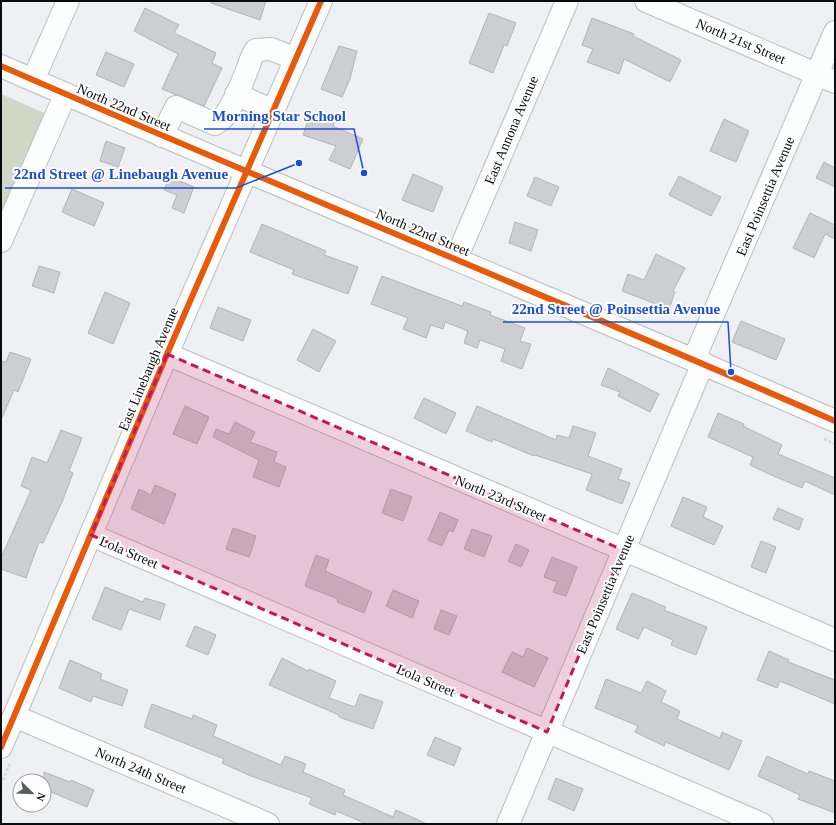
<svg xmlns="http://www.w3.org/2000/svg" width="836" height="825" font-family="'Times New Roman',serif">
	<rect width="100%" height="100%" fill="#eef0f4"/>
	<!-- green -->
	<polygon fill="#cfd7c5" points="1,94 51,116 1,231"/>
	<!-- building -->
	<g fill="#ccced1" stroke="#b3b4b8">
		<polygon points="211,1 266,1 260,20 211,3"/>
		<polygon points="145,8 179,25 174,33 216,53 212,63 222,68 204,106 162,89 178,54 134,31"/>
		<polygon points="489,13 516,23 507,46 504,45 493,73 469,63"/>
		<polygon points="592,18 634,34 633,36 681,60 670,82 624,59 619,74 587,62 593,49 582,45"/>
		<polygon points="339,46 357,51 350,79 342,97 321,89"/>
		<polygon points="106,52 134,64 124,87 96,75"/>
		<polygon points="310,115 334,123 333,126 363,139 350,169 329,160 336,146 303,135"/>
		<polygon points="724,119 749,131 736,162 710,151"/>
		<polygon points="106,141 125,148 118,167 100,161"/>
		<polygon points="824,162 835,168 835,187 816,178"/>
		<polygon points="413,174 443,187 433,212 402,200"/>
		<polygon points="679,176 721,197 711,216 669,195"/>
		<polygon points="170,177 194,187 184,213 172,208 177,195 164,190"/>
		<polygon points="535,177 559,187 551,206 527,196"/>
		<polygon points="72,189 104,203 94,226 62,212"/>
		<polygon points="810,213 835,225 835,239 825,234 814,258 793,248"/>
		<polygon points="515,222 538,230 531,251 509,243"/>
		<polygon points="262,224 326,251 324,255 358,267 348,294 292,274 294,270 250,252"/>
		<polygon points="656,254 685,268 673,291 675,292 669,309 622,291 628,274 644,280"/>
		<polygon points="39,266 60,272 54,293 32,286"/>
		<polygon points="382,276 462,306 464,302 491,312 490,315 525,328 520,341 531,344 522,369 501,361 505,349 480,340 477,348 464,343 468,331 445,322 443,329 431,325 426,338 403,329 408,318 371,304"/>
		<polygon points="105,292 130,303 113,344 88,333"/>
		<polygon points="218,307 251,320 243,341 210,328"/>
		<polygon points="741,321 785,339 776,360 732,342"/>
		<polygon points="313,329 336,341 319,372 297,360"/>
		<polygon points="10,352 31,359 18,392 14,390 1,420 1,361 6,362"/>
		<polygon points="608,368 659,394 650,412 618,396 620,392 601,385"/>
		<polygon points="424,398 456,413 446,434 414,418"/>
		<polygon points="185,406 209,417 197,444 173,434"/>
		<polygon points="477,406 556,440 557,435 569,438 573,426 596,433 588,456 622,469 618,479 630,483 622,504 586,490 592,474 535,455 534,456 493,439 492,442 466,431"/>
		<polygon points="718,413 744,424 743,426 782,445 778,454 835,478 835,495 805,481 802,488 769,474 750,465 753,457 708,437"/>
		<polygon points="235,422 255,432 250,442 277,452 274,462 286,467 279,487 253,477 259,460 213,437 216,429 229,434"/>
		<polygon points="61,430 82,438 69,471 73,473 62,502 43,543 39,542 26,578 1,569 1,558 31,490 21,486 32,457 47,463"/>
		<polygon points="155,485 176,494 164,524 131,509 139,489 151,495"/>
		<polygon points="391,489 412,497 403,521 382,513"/>
		<polygon points="683,497 707,507 703,517 723,526 714,545 671,526"/>
		<polygon points="778,508 803,519 799,530 773,519"/>
		<polygon points="440,512 458,520 453,532 449,530 442,546 428,540"/>
		<polygon points="233,528 256,536 249,557 226,549"/>
		<polygon points="472,529 492,536 484,557 464,549"/>
		<polygon points="761,541 776,547 766,573 751,567"/>
		<polygon points="516,544 529,550 521,567 508,561"/>
		<polygon points="316,555 329,560 325,571 372,592 364,613 337,602 338,599 305,586"/>
		<polygon points="552,557 577,567 566,596 553,592 557,582 544,577"/>
		<polygon points="105,587 143,602 145,598 165,604 160,620 129,609 121,630 92,619"/>
		<polygon points="393,590 419,601 412,618 386,606"/>
		<polygon points="632,593 666,607 664,610 707,627 696,655 671,645 673,640 644,627 638,639 616,629"/>
		<polygon points="441,610 457,616 449,635 434,629"/>
		<polygon points="195,626 216,635 208,655 186,646"/>
		<polygon points="527,648 548,658 534,687 502,672 512,652 523,657"/>
		<polygon points="769,651 789,660 788,662 835,680 835,704 780,681 777,688 757,680"/>
		<polygon points="282,658 308,671 309,669 336,681 329,698 355,707 360,694 383,702 373,729 339,717 339,715 269,685"/>
		<polygon points="70,660 102,674 100,679 128,690 122,706 93,696 91,702 59,688"/>
		<polygon points="606,679 641,693 647,681 666,691 661,702 680,711 677,719 720,738 722,732 742,741 729,770 666,742 664,746 635,732 638,726 595,708"/>
		<polygon points="152,704 192,719 193,715 217,725 213,736 281,765 285,756 306,764 303,772 345,790 343,795 393,817 396,810 427,824 367,824 336,811 335,815 309,804 312,798 251,776 222,763 224,759 144,727"/>
		<polygon points="435,737 461,748 454,766 427,755"/>
		<polygon points="767,756 808,774 809,771 835,781 835,813 798,799 800,795 758,776"/>
		<polygon points="44,772 70,782 71,780 94,790 87,807 44,789"/>
		<polygon points="556,778 583,789 574,811 548,799"/>
	</g>
	<g fill="none" stroke-linecap="round" stroke-linejoin="round">
		<!-- minor casing -->
		<g stroke="#bcbec1" stroke-width="24">
			<g id="minor">
				<polyline points="646,1 835,82"/>
				<path d="M1,66C278,187 558,300 835,421"/>
				<polyline points="33,80 68,1"/>
				<polyline points="236,94 273,111"/>
				<path d="M162,136L176,107L215,124C230,117 241,85 247,70C250,63 251,56 256,50L271,49L296,59"/>
				<polyline points="1,241 65,95"/>
				<polyline points="456,259 567,1"/>
				<polyline points="167,354 835,640"/>
				<polyline points="694,359 835,32"/>
				<polyline points="91,535 762,824"/>
				<polyline points="14,716 268,824"/>
				<polyline points="1,747 167,354 321,1"/>
				<polyline points="508,824 703,363"/>
			</g>
		</g>
		<!-- path -->
		<g stroke="#d4d6d7" stroke-width="2.5" stroke-dasharray="3 2" stroke-linecap="butt">
			<polyline points="824,439 835,444"/>
			<polyline points="1,785 10,763"/>
		</g>
		<!-- minor -->
		<use href="#minor" stroke="#fcfdfd" stroke-width="22"/>
		<!-- cycleway casing -->
		<g stroke="#fff" stroke-width="8">
			<g id="cycleway">
				<path d="M1,66C278,187 558,300 835,421"/>
				<polyline points="1,747 167,354 321,1"/>
			</g>
		</g>
		<!-- cycleway -->
		<use href="#cycleway" stroke="#e8590c" stroke-width="6"/>
	</g>
	<!-- marked area -->
	<path fill="#c2185b" fill-opacity="0.2" stroke="#c2185b" stroke-width="3" stroke-dasharray="8 5" stroke-linejoin="round" d="M167,354L623,550L547,732L91,535Z"/>
	<g text-anchor="middle" stroke-width="4" stroke-linejoin="round" paint-order="stroke">
		<!-- street labels -->
		<g font-size="14" fill="#0a0b0e" stroke="#fff">
			<text transform="translate(741 41) rotate(23)" y="5">North 21st Street</text>
			<text transform="translate(124 107) rotate(23)" y="5">North 22nd Street</text>
			<text transform="translate(511 130) rotate(-67)" y="5">East Annona Avenue</text>
			<text transform="translate(765 196) rotate(-67)" y="5">East Poinsettia Avenue</text>
			<text transform="translate(423 232) rotate(23)" y="5">North 22nd Street</text>
			<text transform="translate(148 369) rotate(-67)" y="5">East Linebaugh Avenue</text>
			<text transform="translate(501 498) rotate(23)" y="5">North 23rd Street</text>
			<text transform="translate(129 552) rotate(23)" y="5">Lola Street</text>
			<text transform="translate(605 594) rotate(-67)" y="5">East Poinsettia Avenue</text>
			<text transform="translate(426 680) rotate(23)" y="5">Lola Street</text>
			<text transform="translate(141 770) rotate(23)" y="5">North 24th Street</text>
		</g>
	</g>
	<!-- callouts -->
	<path fill="none" stroke="#1d4ed8" stroke-width="1.5" d="M364 173L354 129H204M299 163L236 188H5M731 372L728 322H503"/>
	<g fill="#1d4ed8" stroke="#fff" stroke-width="1.5">
		<circle cx="364" cy="173" r="4"/>
		<circle cx="299" cy="163" r="4"/>
		<circle cx="731" cy="372" r="4"/>
	</g>
	<g font-size="15" text-anchor="middle" font-weight="bold" fill="#1d4ed8" stroke="#fff" stroke-width="4" stroke-linejoin="round" paint-order="stroke">
		<text x="279" y="121">Morning Star School</text>
		<text x="121" y="179">22nd Street @ Linebaugh Avenue</text>
		<text x="616" y="314">22nd Street @ Poinsettia Avenue</text>
	</g>
	<!-- border -->
	<rect width="836" height="825" fill="none" stroke="#0a0b0e" stroke-width="4"/>
	<!-- north arrow -->
	<g transform="translate(32 793) rotate(113)"><circle r="19" fill="#ffffff" stroke="#9d9d9f"/>
	<path d="M0-3L7 15L0 10L-7 15Z" fill="#5a5b5e"/>
	<text y="-6" font-size="11" font-weight="bold" text-anchor="middle" fill="#0a0b0e">N</text>
	</g>
</svg>
